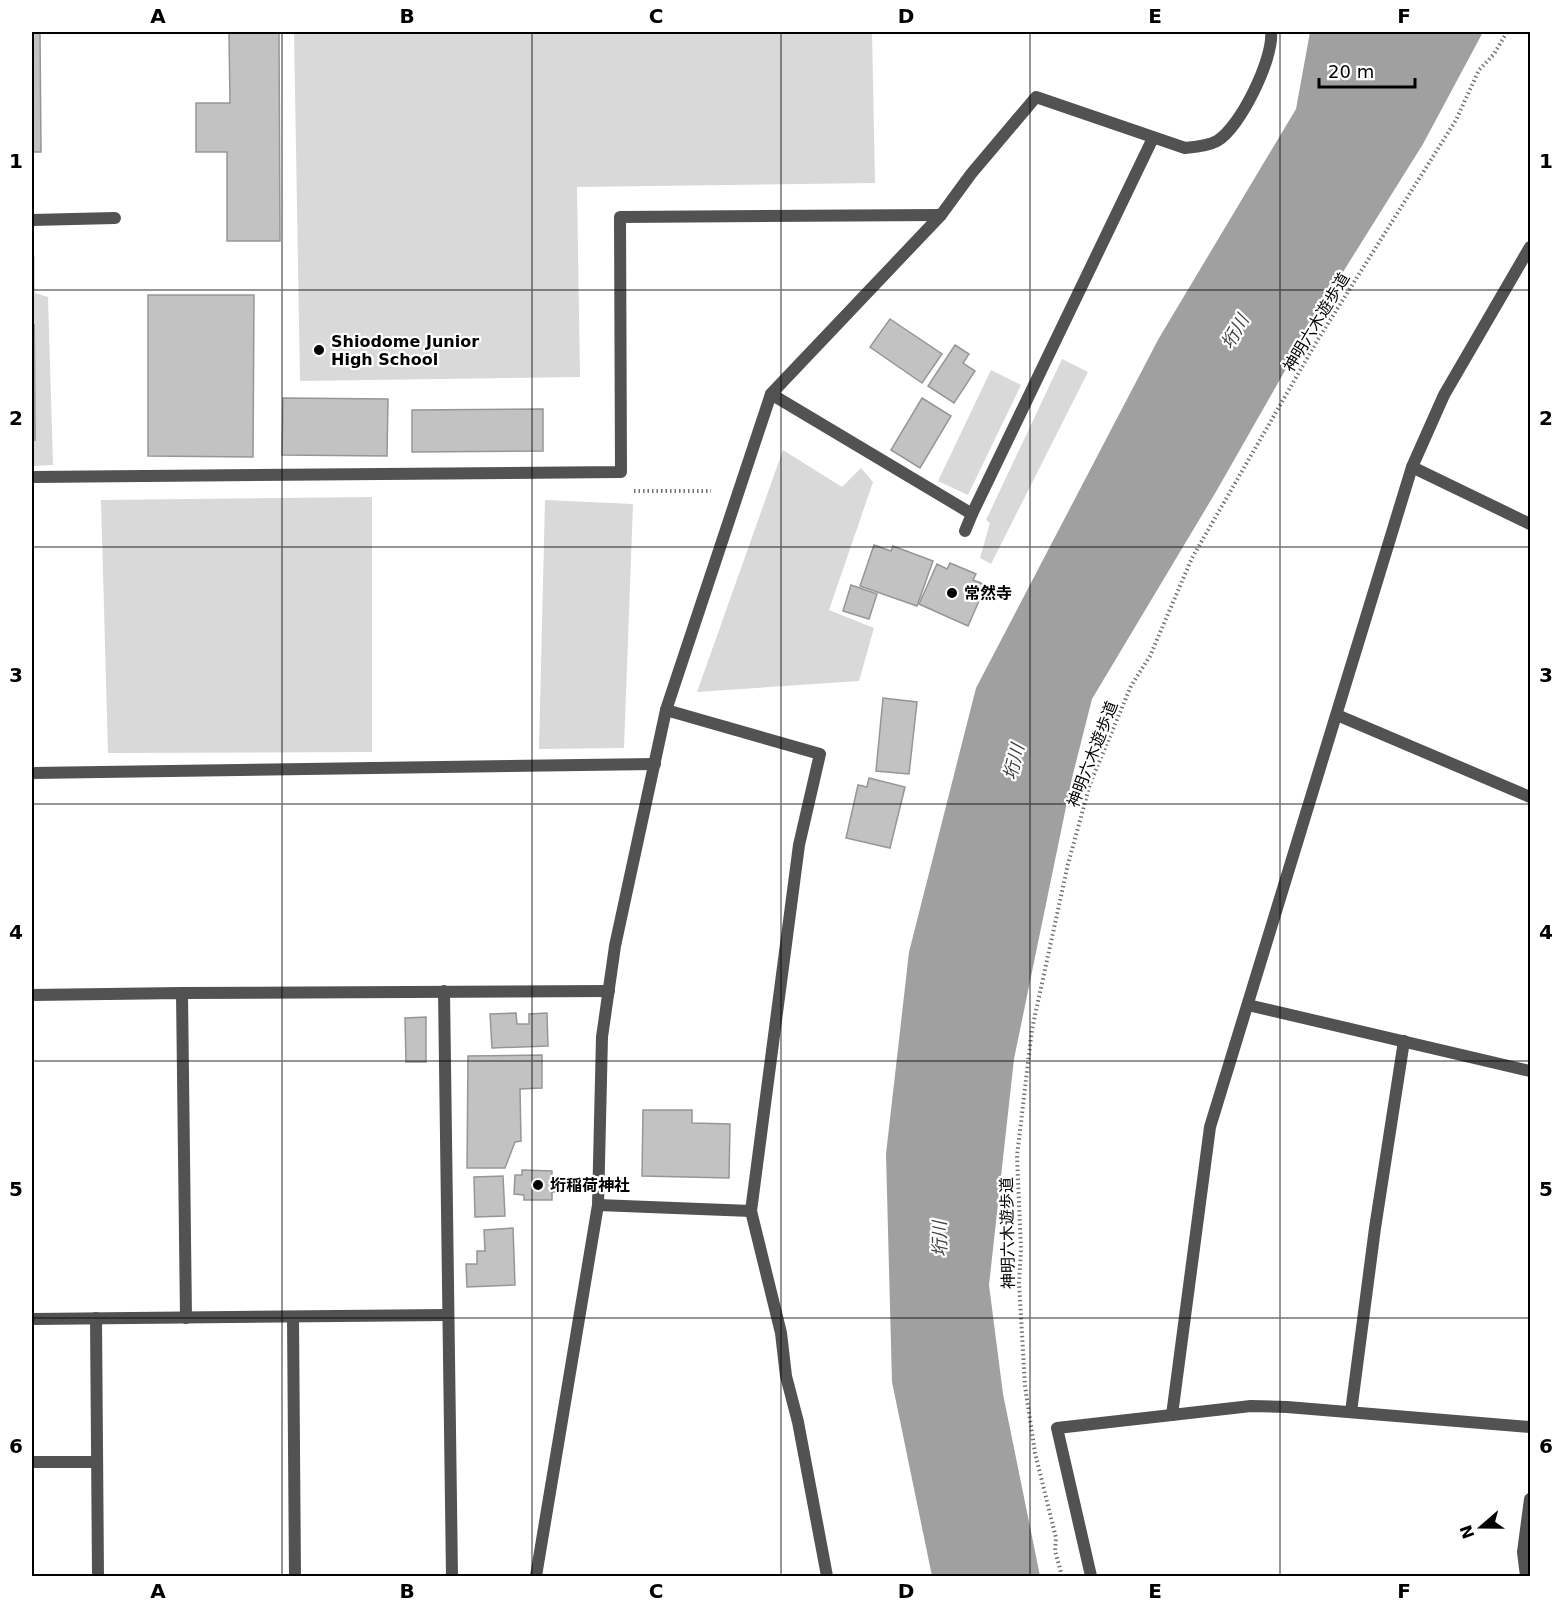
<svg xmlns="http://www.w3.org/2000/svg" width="1562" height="1608" font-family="'DejaVu Sans','Noto Sans JP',sans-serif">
	<rect width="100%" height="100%" fill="#fff"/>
	<!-- green -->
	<g fill="#d9d9d9">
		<polygon points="294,32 872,32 875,183 577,187 580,377 300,381"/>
		<polygon points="32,256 35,256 35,293 48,297 53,465 32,466"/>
		<polygon points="1062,359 1088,372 991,564 980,558 990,523 986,520"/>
		<polygon points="991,370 1021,385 968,495 938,481"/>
		<polygon points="783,450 842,487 861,468 873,482 829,610 874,628 859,681 697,692"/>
		<polygon points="372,497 372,752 108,753 101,500"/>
		<polygon points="545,500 633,504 624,748 539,749"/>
	</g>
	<!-- water -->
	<g fill="#a0a0a0">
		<polygon points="1310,32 1483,32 1423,144 1323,304 1217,490 1092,699 1072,778 1014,1059 989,1285 1003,1394 1040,1576 932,1576 892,1382 886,1154 909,952 976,688 1159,338 1296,109"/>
		<polygon points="32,324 35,324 36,441 32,441"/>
	</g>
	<!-- building -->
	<g fill="#c2c2c2" stroke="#969696" stroke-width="1.5">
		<polygon points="32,32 40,32 41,152 32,152"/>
		<polygon points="229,32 279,32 280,241 227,241 227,152 196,152 196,103 230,103"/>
		<polygon points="148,295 254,295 253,457 148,456"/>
		<polygon points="890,319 942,354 922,383 870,347"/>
		<polygon points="955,345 969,354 963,363 975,371 954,403 928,386"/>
		<polygon points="283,398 388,399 387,456 282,455"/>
		<polygon points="922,398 951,416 920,468 891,450"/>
		<polygon points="543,409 543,451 412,452 412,410"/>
		<polygon points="874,545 891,551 893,546 933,561 917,606 860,586"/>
		<polygon points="950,563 976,574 973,580 986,585 968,626 919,604 937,564 947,569"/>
		<polygon points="851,585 877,594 869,619 843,611"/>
		<polygon points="883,698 917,702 909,774 876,771"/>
		<polygon points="869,778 905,787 890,848 846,838 858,785 867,787"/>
		<polygon points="516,1013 517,1024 529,1024 529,1014 547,1013 548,1046 492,1048 490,1014"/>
		<polygon points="426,1017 426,1062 406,1062 405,1018"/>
		<polygon points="542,1055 542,1088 520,1089 521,1141 515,1142 505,1168 467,1168 468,1056"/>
		<polygon points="643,1110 692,1110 692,1123 730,1124 729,1178 642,1176"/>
		<polygon points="522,1170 552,1171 552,1177 560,1177 559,1192 552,1192 552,1200 524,1200 524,1195 514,1194 515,1175 522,1175"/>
		<polygon points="503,1176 505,1216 475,1217 474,1177"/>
		<polygon points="513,1228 515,1285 467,1287 466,1264 477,1264 477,1251 485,1251 484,1230"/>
	</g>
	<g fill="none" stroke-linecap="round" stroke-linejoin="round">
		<!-- path -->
		<g stroke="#747474" stroke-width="4" stroke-dasharray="1.5 3" stroke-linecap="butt">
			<polyline points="634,491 711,491"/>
			<polyline points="565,1185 576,1184"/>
			<polyline points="1062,1576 1055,1551 1056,1538 1035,1453 1025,1386 1019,1282 1021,1250 1017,1156 1032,1029 1068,864 1090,784 1131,686 1150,656 1192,558 1317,341 1456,120 1479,70 1494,54 1507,32"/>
		</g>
		<!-- lane -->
		<g stroke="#525252" stroke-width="12">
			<polyline points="32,220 115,218"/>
			<polyline points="771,394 972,514 1153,138"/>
			<polyline points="965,531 972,514"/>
		</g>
		<!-- street -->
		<g stroke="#525252" stroke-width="12">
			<polyline points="1412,467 1530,524"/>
			<polyline points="32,477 621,472 620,217 941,215"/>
			<polyline points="666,710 820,754 799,845 751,1211 781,1333 786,1376 798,1422 827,1576"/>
			<polyline points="1337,715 1530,797"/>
			<polyline points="32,773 655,764"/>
			<polyline points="444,991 452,1576"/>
			<polyline points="182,993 609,991"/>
			<polyline points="32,995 182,993 186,1318"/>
			<polyline points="1248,1005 1530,1071"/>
			<polyline points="598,1205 751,1211"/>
			<polyline points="293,1317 295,1576"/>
			<polyline points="96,1318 98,1576"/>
			<polyline points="32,1319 448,1315"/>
			<polyline points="1351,1412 1375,1228 1404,1041"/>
			<polyline points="1172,1415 1210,1127 1412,467 1444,395 1530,247"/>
			<polyline points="32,1462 97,1462"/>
			<path d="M536,1576L598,1205L602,1037L615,946L666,710L771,394L941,215L971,174L1036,97L1185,148C1195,147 1208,146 1217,141C1240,128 1274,58 1271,32"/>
			<polyline points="1091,1576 1057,1428 1251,1406 1287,1407 1530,1427"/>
			<polyline points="1526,1576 1523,1552 1530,1499"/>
		</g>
	</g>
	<!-- grid -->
	<path fill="none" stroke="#000" stroke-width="1.5" stroke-opacity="0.55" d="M282,32V1576M532,32V1576M781,32V1576M1030,32V1576M1280,32V1576M32,290H1530M32,547H1530M32,804H1530M32,1061H1530M32,1318H1530"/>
	<!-- markers -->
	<g fill="#000" stroke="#fff" stroke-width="2">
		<circle cx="319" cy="350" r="6"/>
		<circle cx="952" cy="593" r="6"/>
		<circle cx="538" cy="1185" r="6"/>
	</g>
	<g text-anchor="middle" stroke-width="4.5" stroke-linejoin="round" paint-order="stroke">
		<!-- street labels -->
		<g font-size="16" fill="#000" stroke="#fff">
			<text transform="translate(1316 322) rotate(-59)" y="6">神明六木遊歩道</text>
			<text transform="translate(1092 754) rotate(-69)" y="6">神明六木遊歩道</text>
			<text transform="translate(1007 1233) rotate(-91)" y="6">神明六木遊歩道</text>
		</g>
		<!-- poi labels -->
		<g font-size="16" font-weight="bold" fill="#000" stroke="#fff" text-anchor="start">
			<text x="331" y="347">Shiodome Junior<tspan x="331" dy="18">High School</tspan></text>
			<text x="964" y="599">常然寺</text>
			<text x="550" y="1191">垳稲荷神社</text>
		</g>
		<!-- water labels -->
		<g font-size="18" font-style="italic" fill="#414141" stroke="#fff">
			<text transform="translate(1235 332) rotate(-60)" y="6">垳川</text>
			<text transform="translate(1014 762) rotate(-76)" y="6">垳川</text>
			<text transform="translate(940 1239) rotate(-91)" y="6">垳川</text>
		</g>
	</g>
	<!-- border -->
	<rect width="1562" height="1608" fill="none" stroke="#ffffff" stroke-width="66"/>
	<!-- north arrow -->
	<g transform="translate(1481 1527) rotate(250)" stroke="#ffffff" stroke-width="4.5" paint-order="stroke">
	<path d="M0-4.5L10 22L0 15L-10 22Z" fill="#000000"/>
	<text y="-9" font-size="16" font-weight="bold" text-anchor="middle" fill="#000000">N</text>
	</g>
	<!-- scale -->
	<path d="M1319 78v9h96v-9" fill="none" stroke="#000000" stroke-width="3"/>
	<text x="1328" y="78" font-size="18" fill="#000000" stroke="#ffffff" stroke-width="4.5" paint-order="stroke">20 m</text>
	<rect x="33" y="33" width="1496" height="1542" fill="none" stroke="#000" stroke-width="2"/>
	<g font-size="20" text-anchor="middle" font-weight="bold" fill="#000">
		<text x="158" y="23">A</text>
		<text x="407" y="23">B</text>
		<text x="656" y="23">C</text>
		<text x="906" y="23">D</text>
		<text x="1155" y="23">E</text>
		<text x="1404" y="23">F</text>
		<text x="16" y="168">1</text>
		<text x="1546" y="168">1</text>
		<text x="16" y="425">2</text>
		<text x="1546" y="425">2</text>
		<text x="16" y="682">3</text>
		<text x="1546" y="682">3</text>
		<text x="16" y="939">4</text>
		<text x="1546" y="939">4</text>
		<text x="16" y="1196">5</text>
		<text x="1546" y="1196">5</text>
		<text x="16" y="1453">6</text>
		<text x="1546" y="1453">6</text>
		<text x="158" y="1598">A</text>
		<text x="407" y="1598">B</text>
		<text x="656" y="1598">C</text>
		<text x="906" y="1598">D</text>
		<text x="1155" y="1598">E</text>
		<text x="1404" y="1598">F</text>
	</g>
</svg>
